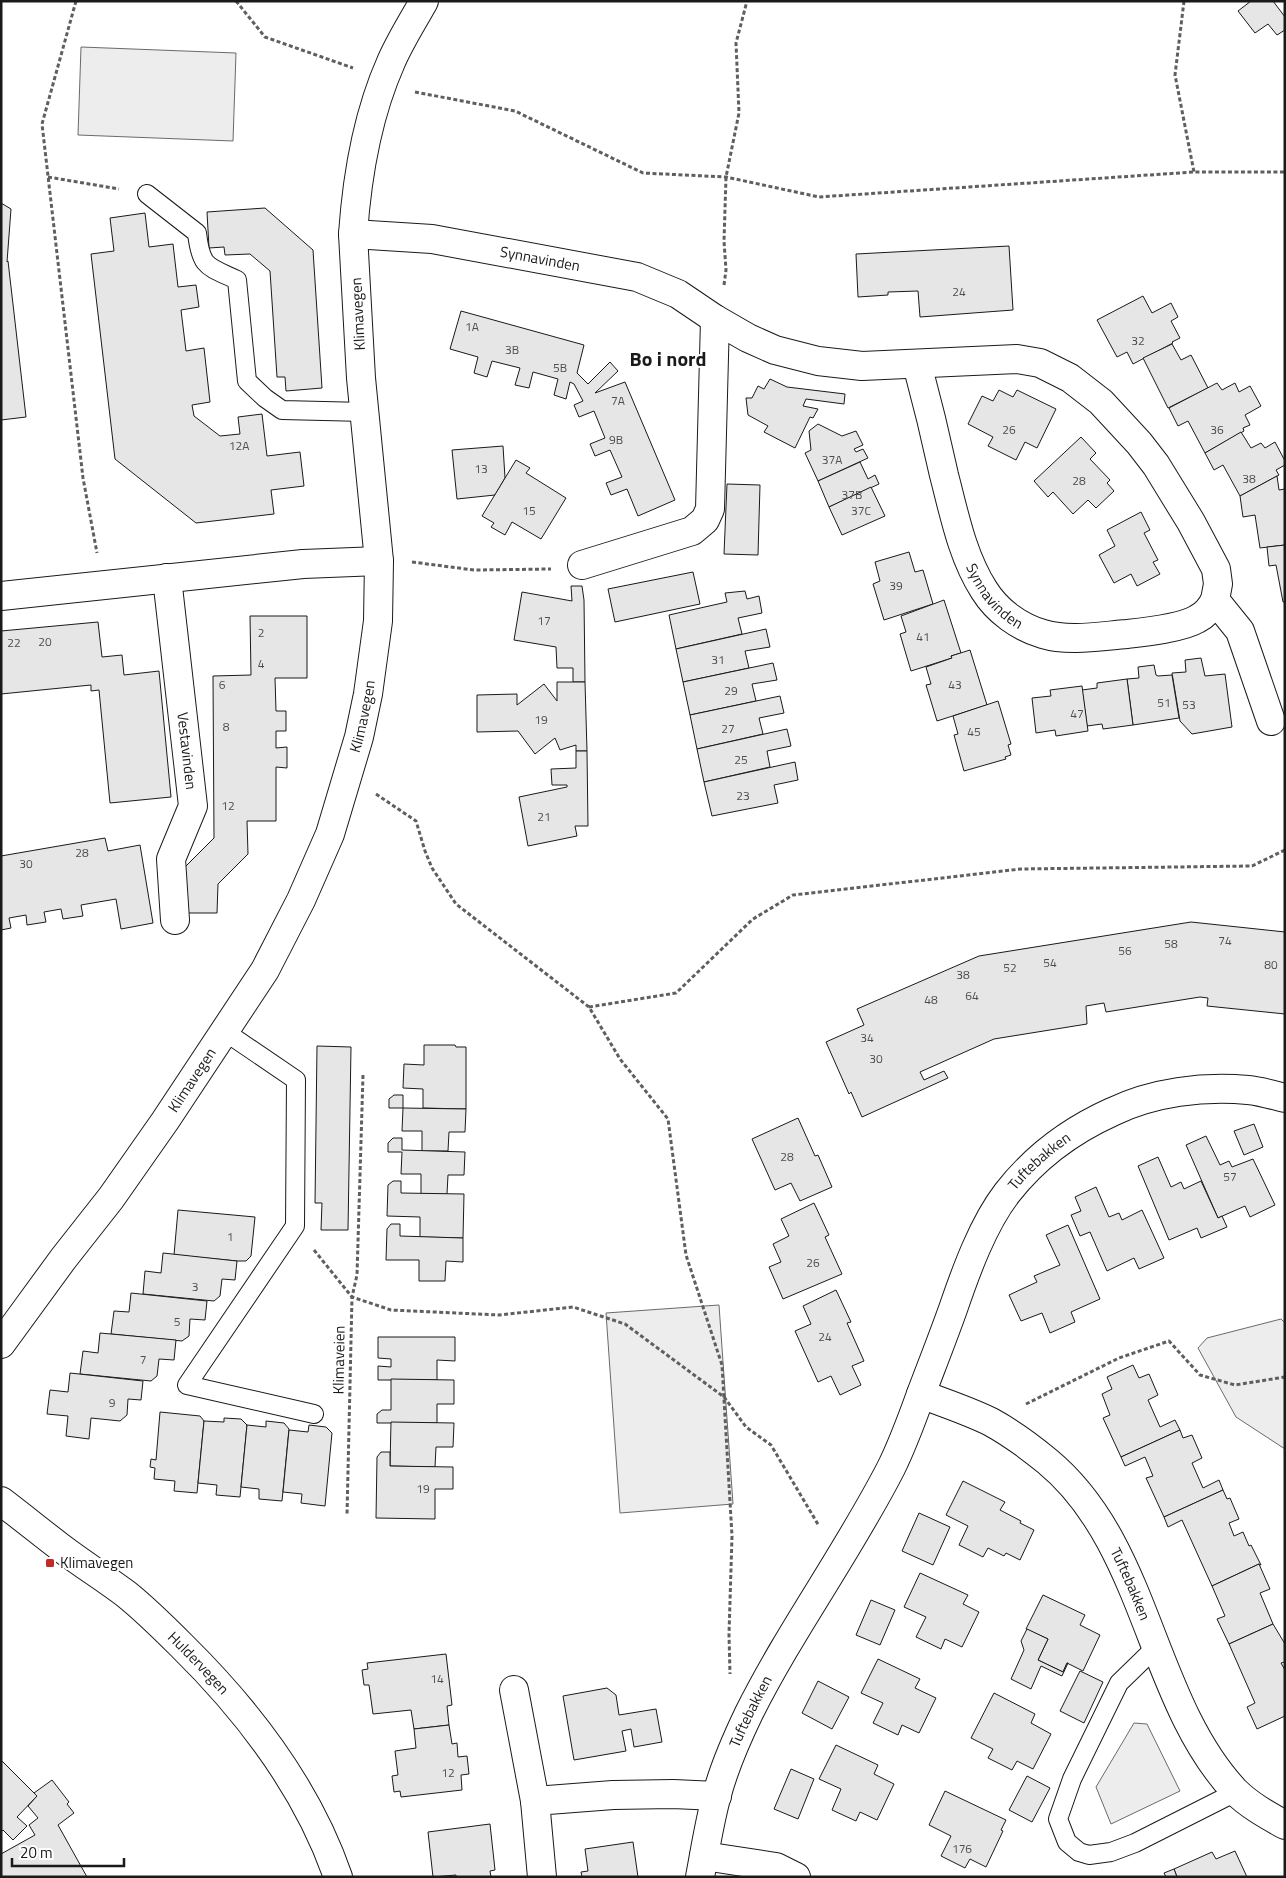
<svg xmlns="http://www.w3.org/2000/svg" width="1286" height="1878" font-family="'Titillium Web',sans-serif">
	<rect width="100%" height="100%" fill="#fff"/>
	<!-- green -->
	<g fill="#ededed" stroke="#6a6a6a">
		<polygon points="81,47 236,53 233,141 78,135"/>
		<polygon points="719,1305 733,1504 620,1513 606,1313"/>
		<polygon points="1281,1319 1285,1323 1285,1449 1236,1417 1198,1348 1207,1338"/>
		<polygon points="1134,1723 1147,1724 1180,1791 1111,1824 1096,1787"/>
	</g>
	<!-- building -->
	<g fill="#e6e6e6" stroke="#1a1a1a">
		<polygon points="1251,1 1273,1 1285,17 1285,30 1277,35 1268,24 1255,33 1238,11"/>
		<polygon points="1,203 11,209 7,262 8,261 26,417 1,420"/>
		<polygon points="265,208 313,250 322,388 286,391 285,377 277,377 270,271 250,254 225,255 224,247 209,248 207,212"/>
		<polygon points="145,213 149,247 173,244 178,287 196,285 199,307 181,310 186,351 204,348 210,402 192,405 194,416 220,436 240,434 238,417 262,414 267,456 300,452 304,486 271,490 274,514 196,523 115,459 91,254 114,251 110,218"/>
		<polygon points="1009,246 1013,310 920,317 918,291 888,292 888,295 858,297 856,254"/>
		<polygon points="1143,296 1152,313 1171,303 1178,317 1171,321 1180,338 1172,342 1173,343 1133,364 1127,352 1117,357 1097,320"/>
		<polygon points="461,311 584,345 577,373 588,384 610,362 618,371 595,393 625,382 675,500 638,516 627,489 611,495 606,483 622,477 610,450 595,456 590,444 605,438 594,411 579,417 574,405 583,401 574,384 570,382 566,399 554,395 558,379 533,372 529,388 515,385 520,368 492,361 487,377 474,373 478,357 450,349"/>
		<polygon points="1172,344 1181,360 1191,355 1208,388 1168,408 1143,358"/>
		<polygon points="770,379 787,387 845,394 844,404 806,399 803,406 818,409 813,418 810,417 795,448 764,432 768,426 748,415 746,398 752,398 758,386 764,389"/>
		<polygon points="1217,383 1222,390 1235,383 1239,392 1250,386 1261,406 1245,415 1250,425 1243,428 1244,431 1205,453 1188,421 1178,426 1169,408"/>
		<polygon points="999,390 1013,397 1017,390 1056,409 1037,448 1025,442 1016,460 988,446 993,437 968,424 982,396 993,401"/>
		<polygon points="818,424 842,436 856,431 863,445 854,449 856,452 863,449 868,458 818,481 805,453 811,450 809,431"/>
		<polygon points="1241,432 1251,448 1261,443 1265,448 1275,442 1285,461 1285,465 1276,470 1279,475 1240,496 1223,465 1214,470 1205,453"/>
		<polygon points="1081,437 1096,453 1090,459 1110,480 1107,483 1114,491 1096,508 1088,500 1073,514 1053,492 1048,497 1034,481"/>
		<polygon points="503,446 505,478 495,495 457,499 452,450"/>
		<polygon points="516,460 530,468 526,473 566,498 541,539 512,522 505,535 491,527 494,523 482,516"/>
		<polygon points="860,462 868,479 875,475 879,484 829,507 818,481"/>
		<polygon points="1277,476 1279,490 1285,489 1285,545 1260,548 1255,515 1243,517 1240,496"/>
		<polygon points="727,484 760,485 758,555 724,554"/>
		<polygon points="871,487 885,516 842,535 829,507"/>
		<polygon points="1141,512 1150,530 1144,533 1158,560 1153,562 1160,574 1137,586 1131,574 1114,583 1099,555 1115,546 1107,530"/>
		<polygon points="1285,545 1285,602 1283,602 1276,565 1269,566 1267,547"/>
		<polygon points="909,552 915,572 923,570 933,604 884,620 873,584 880,581 875,562"/>
		<polygon points="693,572 700,604 615,622 608,589"/>
		<polygon points="571,586 582,586 584,600 585,682 573,682 573,668 557,668 556,647 514,640 522,592 572,601"/>
		<polygon points="745,591 747,599 759,596 762,613 738,618 742,634 676,649 669,615 727,602 725,593"/>
		<polygon points="944,600 961,653 951,656 952,658 911,671 900,634 906,632 901,616"/>
		<polygon points="250,616 307,616 307,678 275,678 276,711 286,711 286,731 276,731 276,748 287,747 287,768 276,767 276,821 247,821 248,854 218,884 217,913 184,913 185,867 214,838 213,676 251,675"/>
		<polygon points="98,622 102,657 122,655 124,675 159,671 171,797 110,803 99,690 91,691 91,685 1,694 1,631"/>
		<polygon points="766,629 770,647 745,651 749,668 683,682 676,649"/>
		<polygon points="970,650 987,705 937,721 926,685 931,684 926,667 952,658 951,656"/>
		<polygon points="1201,658 1205,676 1225,674 1232,727 1192,734 1180,721 1172,673 1186,672 1185,660"/>
		<polygon points="773,663 777,680 752,684 756,701 690,715 683,682"/>
		<polygon points="1154,665 1156,675 1158,676 1172,675 1179,718 1133,725 1127,679 1139,678 1138,667"/>
		<polygon points="1127,679 1133,725 1103,729 1102,724 1087,726 1082,690 1097,688 1097,683"/>
		<polygon points="557,682 585,682 587,751 576,751 576,745 560,750 555,738 535,754 518,731 477,732 477,695 517,694 517,705 544,684 557,701"/>
		<polygon points="1082,686 1088,731 1056,736 1055,730 1036,733 1032,698 1051,696 1050,690"/>
		<polygon points="780,696 784,713 759,718 763,734 697,749 690,715"/>
		<polygon points="998,701 1011,744 1008,745 1011,755 1005,757 1006,759 964,771 954,735 958,734 953,716"/>
		<polygon points="787,729 791,746 767,751 770,767 704,782 697,749"/>
		<polygon points="576,751 587,751 588,826 575,826 577,836 528,846 519,797 567,787 567,785 552,785 551,769 576,768"/>
		<polygon points="795,762 798,780 774,785 778,803 712,816 704,782"/>
		<polygon points="105,838 108,851 140,845 153,923 121,929 116,899 81,905 83,916 63,919 61,909 44,912 46,922 27,925 26,915 9,918 11,928 1,930 1,856"/>
		<polygon points="1191,922 1285,932 1285,1014 1207,1006 1208,998 1200,997 1106,1012 1104,1003 1086,1006 1087,1024 994,1039 920,1072 924,1080 944,1071 948,1078 862,1117 851,1092 849,1094 826,1042 864,1025 857,1009 979,956"/>
		<polygon points="424,1045 455,1045 456,1047 466,1047 466,1109 423,1108 423,1089 403,1088 404,1064 424,1065"/>
		<polygon points="317,1046 351,1047 348,1230 321,1230 322,1203 315,1203"/>
		<polygon points="394,1095 403,1095 403,1108 466,1109 465,1132 449,1132 448,1151 422,1151 422,1131 402,1131 403,1108 389,1108 389,1099"/>
		<polygon points="798,1118 815,1156 818,1155 832,1187 800,1201 791,1183 775,1190 752,1139"/>
		<polygon points="1254,1124 1263,1147 1244,1155 1234,1131"/>
		<polygon points="1206,1136 1220,1165 1229,1161 1232,1167 1253,1159 1275,1205 1250,1217 1245,1206 1218,1218 1186,1145"/>
		<polygon points="393,1138 402,1138 402,1150 465,1152 464,1175 448,1175 447,1194 421,1194 421,1174 401,1174 402,1152 388,1152 388,1143"/>
		<polygon points="1158,1157 1171,1187 1181,1182 1184,1189 1201,1181 1218,1218 1222,1216 1227,1227 1201,1238 1197,1228 1169,1240 1138,1166"/>
		<polygon points="393,1181 401,1181 401,1193 464,1194 463,1238 420,1237 420,1217 387,1216 388,1185"/>
		<polygon points="1096,1187 1109,1217 1119,1213 1122,1220 1142,1210 1164,1258 1139,1269 1134,1258 1107,1271 1090,1232 1080,1236 1071,1215 1081,1211 1075,1197"/>
		<polygon points="814,1203 829,1235 825,1237 842,1274 783,1299 769,1267 781,1262 773,1244 789,1236 781,1219"/>
		<polygon points="178,1210 255,1217 251,1256 246,1261 237,1261 174,1255"/>
		<polygon points="391,1224 400,1224 400,1236 463,1238 463,1262 446,1261 445,1281 419,1281 419,1260 386,1260 387,1229"/>
		<polygon points="1068,1225 1100,1299 1071,1312 1075,1322 1050,1333 1042,1313 1021,1321 1009,1295 1037,1282 1034,1276 1060,1265 1046,1235"/>
		<polygon points="163,1253 237,1261 235,1280 222,1279 220,1296 214,1301 143,1294 145,1271 161,1273"/>
		<polygon points="836,1290 851,1322 847,1323 864,1361 852,1366 861,1385 840,1395 831,1376 818,1382 795,1331 811,1324 803,1306"/>
		<polygon points="131,1293 207,1301 205,1320 190,1319 189,1336 182,1341 111,1334 114,1311 129,1312"/>
		<polygon points="100,1333 176,1340 174,1360 159,1359 157,1376 151,1381 80,1374 83,1351 98,1353"/>
		<polygon points="378,1337 455,1337 455,1361 437,1360 437,1380 378,1380 378,1366 391,1367 391,1359 378,1358"/>
		<polygon points="1133,1365 1139,1378 1149,1374 1158,1395 1148,1400 1160,1427 1175,1420 1180,1430 1121,1457 1103,1418 1110,1415 1102,1394 1112,1389 1107,1377"/>
		<polygon points="70,1373 143,1381 141,1400 128,1399 127,1415 120,1421 91,1418 89,1439 66,1436 68,1416 47,1414 50,1390 68,1392"/>
		<polygon points="391,1379 454,1380 454,1404 437,1404 437,1423 377,1423 377,1414 382,1410 391,1410"/>
		<polygon points="160,1412 200,1416 204,1421 197,1493 174,1491 175,1481 154,1479 155,1468 150,1467 151,1459 156,1460"/>
		<polygon points="224,1418 241,1419 247,1425 240,1497 216,1495 217,1485 198,1483 204,1421 224,1422"/>
		<polygon points="266,1421 284,1423 289,1429 282,1501 259,1499 259,1489 241,1487 247,1425 266,1427"/>
		<polygon points="391,1422 454,1423 453,1447 436,1447 435,1467 390,1466"/>
		<polygon points="309,1425 326,1427 332,1433 325,1506 301,1503 302,1494 283,1492 289,1430 308,1432"/>
		<polygon points="1180,1430 1183,1438 1192,1435 1202,1458 1192,1463 1203,1488 1219,1480 1223,1490 1164,1517 1146,1478 1153,1476 1145,1457 1125,1466 1121,1457"/>
		<polygon points="381,1452 390,1452 390,1466 453,1467 453,1489 435,1489 435,1519 376,1518 377,1457"/>
		<polygon points="963,1481 1005,1502 1000,1510 1021,1521 1020,1523 1034,1530 1020,1560 1006,1553 1004,1556 988,1548 983,1557 959,1545 968,1526 946,1515"/>
		<polygon points="1223,1490 1227,1499 1230,1498 1239,1519 1229,1523 1234,1536 1243,1532 1249,1546 1251,1545 1261,1565 1259,1564 1212,1586 1182,1520 1168,1527 1164,1517"/>
		<polygon points="919,1513 950,1527 933,1565 902,1551"/>
		<polygon points="1259,1564 1270,1589 1260,1593 1273,1624 1229,1644 1217,1619 1225,1616 1212,1586"/>
		<polygon points="920,1573 968,1595 963,1604 979,1612 962,1647 945,1639 941,1649 916,1637 926,1617 904,1607"/>
		<polygon points="1043,1595 1085,1615 1080,1625 1100,1635 1083,1671 1067,1663 1063,1672 1038,1660 1048,1639 1026,1629"/>
		<polygon points="871,1600 895,1610 880,1645 856,1635"/>
		<polygon points="1273,1624 1285,1644 1285,1662 1281,1663 1285,1670 1285,1716 1257,1729 1247,1707 1255,1703 1229,1644"/>
		<polygon points="1027,1629 1048,1639 1038,1660 1063,1672 1067,1663 1068,1663 1062,1676 1041,1666 1031,1689 1011,1679 1024,1650 1021,1641"/>
		<polygon points="446,1654 452,1705 447,1706 449,1725 414,1729 411,1710 373,1714 369,1685 364,1685 362,1670 368,1669 367,1663"/>
		<polygon points="878,1659 920,1679 915,1688 936,1698 919,1733 902,1725 898,1735 873,1723 883,1703 861,1693"/>
		<polygon points="1080,1671 1103,1682 1084,1723 1060,1711"/>
		<polygon points="818,1681 849,1697 832,1729 802,1713"/>
		<polygon points="607,1688 616,1695 619,1715 656,1709 662,1742 634,1747 631,1729 622,1731 626,1751 574,1760 563,1696"/>
		<polygon points="994,1693 1035,1714 1031,1723 1051,1734 1033,1769 1017,1761 1012,1770 988,1758 993,1749 971,1738"/>
		<polygon points="449,1725 452,1744 457,1743 458,1757 467,1756 469,1774 461,1775 462,1790 401,1797 400,1791 394,1792 392,1776 398,1775 395,1751 416,1748 414,1729"/>
		<polygon points="836,1745 878,1765 874,1774 894,1784 877,1820 860,1812 856,1821 832,1810 841,1789 819,1779"/>
		<polygon points="1,1760 37,1796 17,1817 27,1826 13,1840 3,1830 1,1832"/>
		<polygon points="791,1769 814,1779 798,1819 774,1809"/>
		<polygon points="1027,1776 1050,1788 1032,1822 1009,1810"/>
		<polygon points="52,1780 69,1802 67,1804 74,1813 58,1825 87,1877 1,1877 1,1854 35,1835 29,1825 38,1818 28,1806 37,1796 34,1793"/>
		<polygon points="945,1791 1006,1820 1001,1830 1003,1831 986,1867 970,1859 965,1868 941,1856 951,1836 929,1825"/>
		<polygon points="490,1824 495,1870 490,1871 491,1877 456,1877 456,1875 433,1877 428,1832"/>
		<polygon points="633,1842 638,1877 582,1877 581,1872 588,1871 585,1849"/>
		<polygon points="1235,1851 1247,1877 1177,1877 1174,1869 1212,1852 1216,1859"/>
		<polygon points="1174,1869 1177,1877 1166,1877 1164,1873"/>
	</g>
	<g fill="none" stroke-linecap="round" stroke-linejoin="round">
		<!-- lane casing -->
		<g stroke="#1a1a1a" stroke-width="20">
			<g id="lane">
				<path d="M147,194L197,233C201,268 207,266 237,280L247,381L265,398L282,410L365,412"/>
				<polyline points="224,1031 296,1080 295,1226 187,1385 314,1414"/>
				<polyline points="1156,1647 1119,1683 1072,1779 1058,1819 1067,1842 1079,1852 1089,1855 1111,1852 1135,1843 1236,1792"/>
			</g>
		</g>
		<!-- street casing -->
		<g stroke="#1a1a1a" stroke-width="30">
			<g id="street">
				<path id="s1" d="M353,234L432,239L637,277L678,294L715,319L748,338L775,350L818,361L862,366L1017,359L1040,363L1070,378L1101,402L1139,443L1156,465L1191,522L1216,569L1218,584L1215,600L1240,631L1271,721"/>
				<path id="s2" d="M917,364C927,401 936,438 944,475C954,513 962,556 984,590C997,611 1019,627 1043,634C1069,642 1101,636 1127,634C1145,632 1182,628 1197,619C1205,615 1211,608 1215,600"/>
				<polyline points="582,565 692,531 705,520 710,509 715,319"/>
				<path id="s3" d="M167,578L193,806L171,859L175,920"/>
				<polyline points="1,596 303,564 379,561"/>
				<path id="s4" d="M1,1344L63,1259L111,1198L165,1121L265,970L301,900L330,834L359,737L368,694L378,621L379,561L361,378L353,234C357,176 367,116 391,62C400,41 413,21 424,1"/>
				<path id="s5" d="M921,1394C944,1403 969,1411 991,1422C1011,1433 1030,1447 1047,1461C1148,1544 1149,1699 1235,1791C1249,1805 1267,1815 1285,1825"/>
				<path id="s6" d="M1,1501C22,1517 43,1534 64,1550C84,1565 106,1579 126,1594C146,1610 164,1628 182,1646C248,1711 307,1787 338,1877"/>
				<polyline points="514,1690 535,1801"/>
				<polyline points="704,1856 776,1867 796,1877"/>
				<polyline points="542,1877 535,1801 613,1795 673,1794 717,1796"/>
				<path id="s7" d="M700,1877C705,1851 709,1824 716,1798C723,1770 736,1740 749,1713C791,1629 848,1552 891,1468C903,1444 912,1419 921,1394C932,1365 943,1337 953,1309C966,1271 983,1224 1007,1193C1035,1157 1072,1130 1112,1112C1153,1092 1203,1086 1248,1090C1260,1091 1273,1095 1285,1098"/>
			</g>
		</g>
		<!-- path -->
		<g stroke="#5f5f5f" stroke-width="3" stroke-dasharray="4 2.5" stroke-linecap="butt">
			<polyline points="76,1 42,124 83,478 97,553"/>
			<polyline points="236,1 265,37 353,68"/>
			<polyline points="1184,1 1175,75 1194,172"/>
			<polyline points="415,92 515,111 643,173 726,177 819,197 1194,172 1285,172"/>
			<polyline points="48,177 119,189"/>
			<polyline points="724,285 726,270 724,241 726,177 739,113 736,43 747,1"/>
			<polyline points="412,562 474,570 551,569"/>
			<polyline points="376,794 416,821 425,851 432,868 456,904 589,1007 620,1059 668,1119 686,1255 722,1365 732,1536 729,1634 730,1674"/>
			<polyline points="589,1007 676,993 753,919 793,895 1021,869 1252,866 1285,850"/>
			<polyline points="363,1075 357,1275 352,1297 391,1310 499,1315 573,1307 625,1324 724,1397 746,1427 771,1445 819,1526"/>
			<polyline points="314,1250 352,1297 347,1515"/>
			<polyline points="1026,1404 1119,1358 1169,1341 1200,1375 1235,1385 1285,1377"/>
		</g>
		<!-- lane -->
		<use href="#lane" stroke="#fff" stroke-width="18"/>
		<!-- street -->
		<use href="#street" stroke="#fff" stroke-width="28"/>
	</g>
	<!-- markers -->
	<rect fill="#c62828" stroke="#fff" stroke-width="2" x="45" y="1558" width="10" height="10" rx="2.5"/>
	<g text-anchor="middle" stroke-width="4" stroke-linejoin="round" paint-order="stroke">
		<!-- number labels -->
		<g font-size="12" fill="#4d4d4d">
			<text x="959" y="296">24</text>
			<text x="472" y="331">1A</text>
			<text x="1138" y="345">32</text>
			<text x="512" y="354">3B</text>
			<text x="560" y="372">5B</text>
			<text x="618" y="405">7A</text>
			<text x="1009" y="434">26</text>
			<text x="1217" y="434">36</text>
			<text x="616" y="444">9B</text>
			<text x="239" y="450">12A</text>
			<text x="832" y="464">37A</text>
			<text x="481" y="473">13</text>
			<text x="1249" y="483">38</text>
			<text x="1079" y="485">28</text>
			<text x="852" y="499">37B</text>
			<text x="529" y="515">15</text>
			<text x="861" y="515">37C</text>
			<text x="896" y="590">39</text>
			<text x="544" y="625">17</text>
			<text x="261" y="637">2</text>
			<text x="923" y="641">41</text>
			<text x="45" y="646">20</text>
			<text x="14" y="647">22</text>
			<text x="718" y="664">31</text>
			<text x="261" y="668">4</text>
			<text x="222" y="689">6</text>
			<text x="955" y="689">43</text>
			<text x="731" y="695">29</text>
			<text x="1164" y="707">51</text>
			<text x="1189" y="709">53</text>
			<text x="1077" y="718">47</text>
			<text x="541" y="724">19</text>
			<text x="226" y="731">8</text>
			<text x="728" y="733">27</text>
			<text x="974" y="736">45</text>
			<text x="741" y="764">25</text>
			<text x="743" y="800">23</text>
			<text x="228" y="810">12</text>
			<text x="544" y="821">21</text>
			<text x="82" y="857">28</text>
			<text x="26" y="868">30</text>
			<text x="1225" y="945">74</text>
			<text x="1171" y="948">58</text>
			<text x="1125" y="955">56</text>
			<text x="1050" y="967">54</text>
			<text x="1271" y="969">80</text>
			<text x="1010" y="972">52</text>
			<text x="963" y="979">38</text>
			<text x="972" y="1000">64</text>
			<text x="931" y="1004">48</text>
			<text x="867" y="1042">34</text>
			<text x="876" y="1063">30</text>
			<text x="787" y="1161">28</text>
			<text x="1230" y="1181">57</text>
			<text x="230" y="1241">1</text>
			<text x="813" y="1267">26</text>
			<text x="195" y="1291">3</text>
			<text x="177" y="1326">5</text>
			<text x="825" y="1341">24</text>
			<text x="143" y="1364">7</text>
			<text x="112" y="1407">9</text>
			<text x="423" y="1493">19</text>
			<text x="437" y="1683">14</text>
			<text x="448" y="1777">12</text>
			<text x="962" y="1853">176</text>
		</g>
		<!-- street labels -->
		<g font-size="15" fill="#1a1a1a" stroke="#fff">
			<text dy="5" stroke="none"><textPath href="#s1" startOffset="189">Synnavinden</textPath></text>
			<text transform="translate(358 314) rotate(-93)" y="5">Klimavegen</text>
			<text dy="5" stroke="none"><textPath href="#s2" startOffset="248">Synnavinden</textPath></text>
			<text dy="5" stroke="none"><textPath href="#s4" startOffset="731">Klimavegen</textPath></text>
			<text dy="5" stroke="none"><textPath href="#s3" startOffset="174">Vestavinden</textPath></text>
			<text dy="5" stroke="none"><textPath href="#s4" startOffset="326">Klimavegen</textPath></text>
			<text dy="5" stroke="none"><textPath href="#s7" startOffset="800">Tuftebakken</textPath></text>
			<text transform="translate(339 1360) rotate(-89)" y="5">Klimaveien</text>
			<text dy="5" stroke="none"><textPath href="#s5" startOffset="294">Tuftebakken</textPath></text>
			<text dy="5" stroke="none"><textPath href="#s6" startOffset="256">Huldervegen</textPath></text>
			<text dy="5" stroke="none"><textPath href="#s7" startOffset="174">Tuftebakken</textPath></text>
		</g>
		<!-- poi labels -->
		<g font-size="15" fill="#1a1a1a" stroke="#fff" text-anchor="start">
			<text x="60" y="1568">Klimavegen</text>
		</g>
		<!-- district labels -->
		<g font-size="20" font-weight="bold" fill="#1a1a1a" stroke="#fff">
			<text x="668" y="366">Bo i nord</text>
		</g>
	</g>
	<!-- border -->
	<rect width="1286" height="1878" fill="none" stroke="#1a1a1a" stroke-width="5"/>
	<!-- scale -->
	<path d="M12 1858v8h112v-8" fill="none" stroke="#1a1a1a" stroke-width="2.5"/>
	<text x="20" y="1858" font-size="15" fill="#1a1a1a" stroke="#ffffff" stroke-width="4" paint-order="stroke">20 m</text>
</svg>
